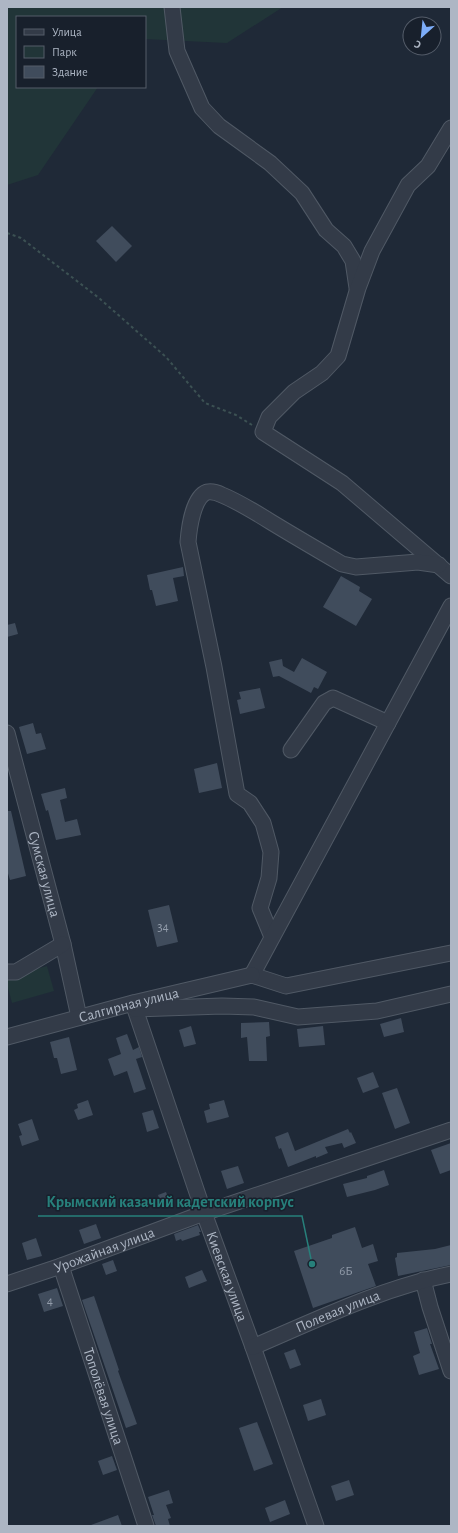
<svg xmlns="http://www.w3.org/2000/svg" width="458" height="1533" font-family="'Alegreya Sans',sans-serif">
	<rect width="100%" height="100%" fill="#1f2937"/>
	<!-- green -->
	<g fill="#213538">
		<polygon points="7,7 283,7 227,43 145,39 145,17 17,17 17,87 98,87 38,175 7,185"/>
		<polygon points="47,966 54,991 12,1003 7,984 7,977"/>
	</g>
	<!-- building -->
	<g fill="#404c5c">
		<polygon points="112,226 132,246 116,262 96,241"/>
		<polygon points="183,567 184,576 173,578 178,601 156,606 152,590 150,590 147,575"/>
		<polygon points="341,576 360,587 359,591 372,599 356,626 323,607"/>
		<polygon points="15,623 18,634 7,637 7,625"/>
		<polygon points="302,658 327,672 318,689 314,687 311,693 279,676 273,677 269,662 282,659 283,666 294,672"/>
		<polygon points="260,688 265,708 240,714 237,700 241,699 239,692"/>
		<polygon points="33,723 36,734 41,733 46,749 27,754 19,727"/>
		<polygon points="217,763 222,788 199,793 194,769"/>
		<polygon points="65,788 67,798 60,800 65,822 77,819 81,835 56,840 48,810 46,811 41,794"/>
		<polygon points="7,811 11,811 26,876 10,880 7,870"/>
		<polygon points="169,905 178,942 157,947 148,910"/>
		<polygon points="401,1018 404,1032 384,1037 380,1024"/>
		<polygon points="269,1022 270,1036 266,1037 267,1061 249,1061 247,1037 241,1038 241,1023"/>
		<polygon points="191,1026 196,1044 184,1047 179,1030"/>
		<polygon points="323,1026 325,1045 299,1047 297,1029"/>
		<polygon points="127,1034 133,1050 139,1047 142,1057 136,1059 146,1089 134,1093 127,1071 114,1076 108,1059 121,1054 116,1038"/>
		<polygon points="69,1037 77,1070 61,1074 57,1058 54,1058 50,1042"/>
		<polygon points="373,1072 379,1087 363,1093 357,1078"/>
		<polygon points="397,1088 410,1123 395,1129 382,1093"/>
		<polygon points="88,1100 93,1115 78,1120 74,1110 78,1108 77,1104"/>
		<polygon points="224,1100 229,1117 207,1123 204,1111 210,1109 209,1104"/>
		<polygon points="153,1110 159,1128 147,1132 142,1113"/>
		<polygon points="32,1119 39,1140 22,1146 19,1136 22,1135 18,1124"/>
		<polygon points="348,1129 350,1133 351,1132 356,1143 344,1148 342,1143 325,1147 328,1153 316,1158 316,1156 288,1167 281,1148 279,1149 275,1137 288,1132 295,1151"/>
		<polygon points="451,1143 451,1170 440,1174 431,1150"/>
		<polygon points="238,1166 244,1183 227,1189 221,1171"/>
		<polygon points="384,1170 389,1185 375,1190 347,1197 343,1184 367,1178 367,1176"/>
		<polygon points="166,1192 171,1205 162,1208 158,1195"/>
		<polygon points="96,1224 101,1238 84,1244 79,1230"/>
		<polygon points="198,1225 201,1232 199,1232 200,1235 182,1241 181,1239 176,1241 174,1234"/>
		<polygon points="355,1227 362,1248 373,1244 378,1261 368,1264 376,1286 313,1308 294,1251 332,1238 332,1235"/>
		<polygon points="36,1238 42,1256 27,1260 22,1243"/>
		<polygon points="451,1245 451,1265 398,1276 395,1258 397,1257 397,1253 435,1249"/>
		<polygon points="113,1260 117,1271 106,1275 102,1264"/>
		<polygon points="202,1270 207,1281 189,1288 185,1277"/>
		<polygon points="57,1288 63,1306 44,1312 38,1294"/>
		<polygon points="94,1296 119,1370 118,1371 137,1424 126,1428 82,1300"/>
		<polygon points="427,1328 432,1344 430,1344 439,1369 419,1375 413,1356 420,1353 414,1332"/>
		<polygon points="295,1349 301,1365 290,1369 284,1353"/>
		<polygon points="321,1399 326,1415 308,1421 303,1405"/>
		<polygon points="257,1422 273,1464 254,1471 239,1428"/>
		<polygon points="112,1456 117,1470 103,1475 98,1461"/>
		<polygon points="349,1480 354,1495 336,1501 331,1486"/>
		<polygon points="169,1490 173,1503 166,1505 171,1518 168,1519 170,1526 156,1526 152,1515 154,1515 148,1497"/>
		<polygon points="285,1500 290,1514 270,1522 265,1508"/>
		<polygon points="118,1515 122,1526 91,1526 91,1525"/>
	</g>
	<g fill="none" stroke-linecap="round" stroke-linejoin="round">
		<!-- minor casing -->
		<g stroke="#505965" stroke-width="17">
			<g id="minor">
				<polyline points="172,7 177,51 202,108 219,126 270,163 302,193 326,230 344,246 353,261 357,288"/>
				<polyline points="451,128 428,166 408,185 372,251 358,288 338,356 322,373 294,392 269,417 263,432 342,483 451,576"/>
				<path id="s1" d="M7,733L63,944L79,1017"/>
				<polyline points="291,750 324,703 333,698 388,723"/>
				<path d="M272,937L260,908L269,878L271,852L263,823L250,803L237,794L214,667L188,542C189,529 193,497 207,492C212,491 218,493 222,495C239,502 255,512 271,522C294,536 318,550 342,564L356,567L418,562L439,565"/>
				<polyline points="7,972 16,972 63,944"/>
				<polyline points="252,975 451,606"/>
				<polyline points="252,975 286,986 451,953"/>
				<path id="s2" d="M133,1003L204,1213L253,1347L316,1526"/>
				<polyline points="135,1009 222,1006 254,1007 298,1017 377,1011 451,994"/>
				<path id="s3" d="M7,1037L133,1003L252,975"/>
				<path id="s4" d="M61,1266L146,1526"/>
				<polyline points="423,1280 430,1307 451,1371"/>
				<path id="s5" d="M7,1284L61,1266L204,1213L451,1130"/>
				<path id="s6" d="M253,1347C318,1319 382,1288 451,1274"/>
			</g>
		</g>
		<!-- path -->
		<polyline stroke="#3c5153" stroke-width="2" stroke-dasharray="3 3" stroke-linecap="butt" points="7,233 21,238 99,298 166,357 205,403 236,415 252,425"/>
		<!-- minor -->
		<use href="#minor" stroke="#333b48" stroke-width="15"/>
	</g>
	<g text-anchor="middle" stroke-width="3" stroke-linejoin="round" paint-order="stroke">
		<!-- number labels -->
		<g font-size="13" fill="#929caa">
			<text x="163" y="931">34</text>
			<text x="346" y="1275">6Б</text>
			<text x="50" y="1305">4</text>
		</g>
		<!-- street labels -->
		<g font-size="15" fill="#adb6c4" stroke="#18202c">
			<text dy="5" stroke="none"><textPath href="#s1" startOffset="146">Сумская улица</textPath></text>
			<text dy="5" stroke="none"><textPath href="#s3" startOffset="126">Салгирная улица</textPath></text>
			<text dy="5" stroke="none"><textPath href="#s5" startOffset="103">Урожайная улица</textPath></text>
			<text dy="5" stroke="none"><textPath href="#s2" startOffset="289">Киевская улица</textPath></text>
			<text dy="5" stroke="none"><textPath href="#s6" startOffset="92">Полевая улица</textPath></text>
			<text dy="5" stroke="none"><textPath href="#s4" startOffset="137">Тополёвая улица</textPath></text>
		</g>
	</g>
	<!-- callouts -->
	<path fill="none" stroke="#27807b" stroke-width="1.5" d="M312 1264L302 1216H38"/>
	<circle fill="#27807b" stroke="#18202c" stroke-width="1.5" cx="312" cy="1264" r="4"/>
	<g font-size="16" text-anchor="middle" font-weight="bold" fill="#27807b" stroke="#18202c" stroke-width="3" stroke-linejoin="round" paint-order="stroke">
		<text x="170" y="1207">Крымский казачий кадетский корпус</text>
	</g>
	<!-- border -->
	<rect width="458" height="1533" fill="none" stroke="#adb6c4" stroke-width="16"/>
	<!-- legend -->
	<rect x="16" y="16" width="130" height="72" fill="#18202c" stroke="#545c69"/>
	<rect x="24" y="29" width="20" height="6" fill="#333b48" stroke="#545c69"/>
	<text x="52" y="36" font-size="12" fill="#adb6c4">Улица</text>
	<rect x="24" y="46" width="20" height="12" fill="#213538" stroke="#545c69"/>
	<text x="52" y="56" font-size="12" fill="#adb6c4">Парк</text>
	<rect x="24" y="66" width="20" height="12" fill="#404c5c" stroke="#545c69"/>
	<text x="52" y="76" font-size="12" fill="#adb6c4">Здание</text>
	<!-- north arrow -->
	<g transform="translate(422 36) rotate(207)"><circle r="19" fill="#18202c" stroke="#545c69"/>
	<path d="M0-3L7 15L0 10L-7 15Z" fill="#7dadf9"/>
	<text y="-6" font-size="11" font-weight="bold" text-anchor="middle" fill="#adb6c4">С</text>
	</g>
</svg>
